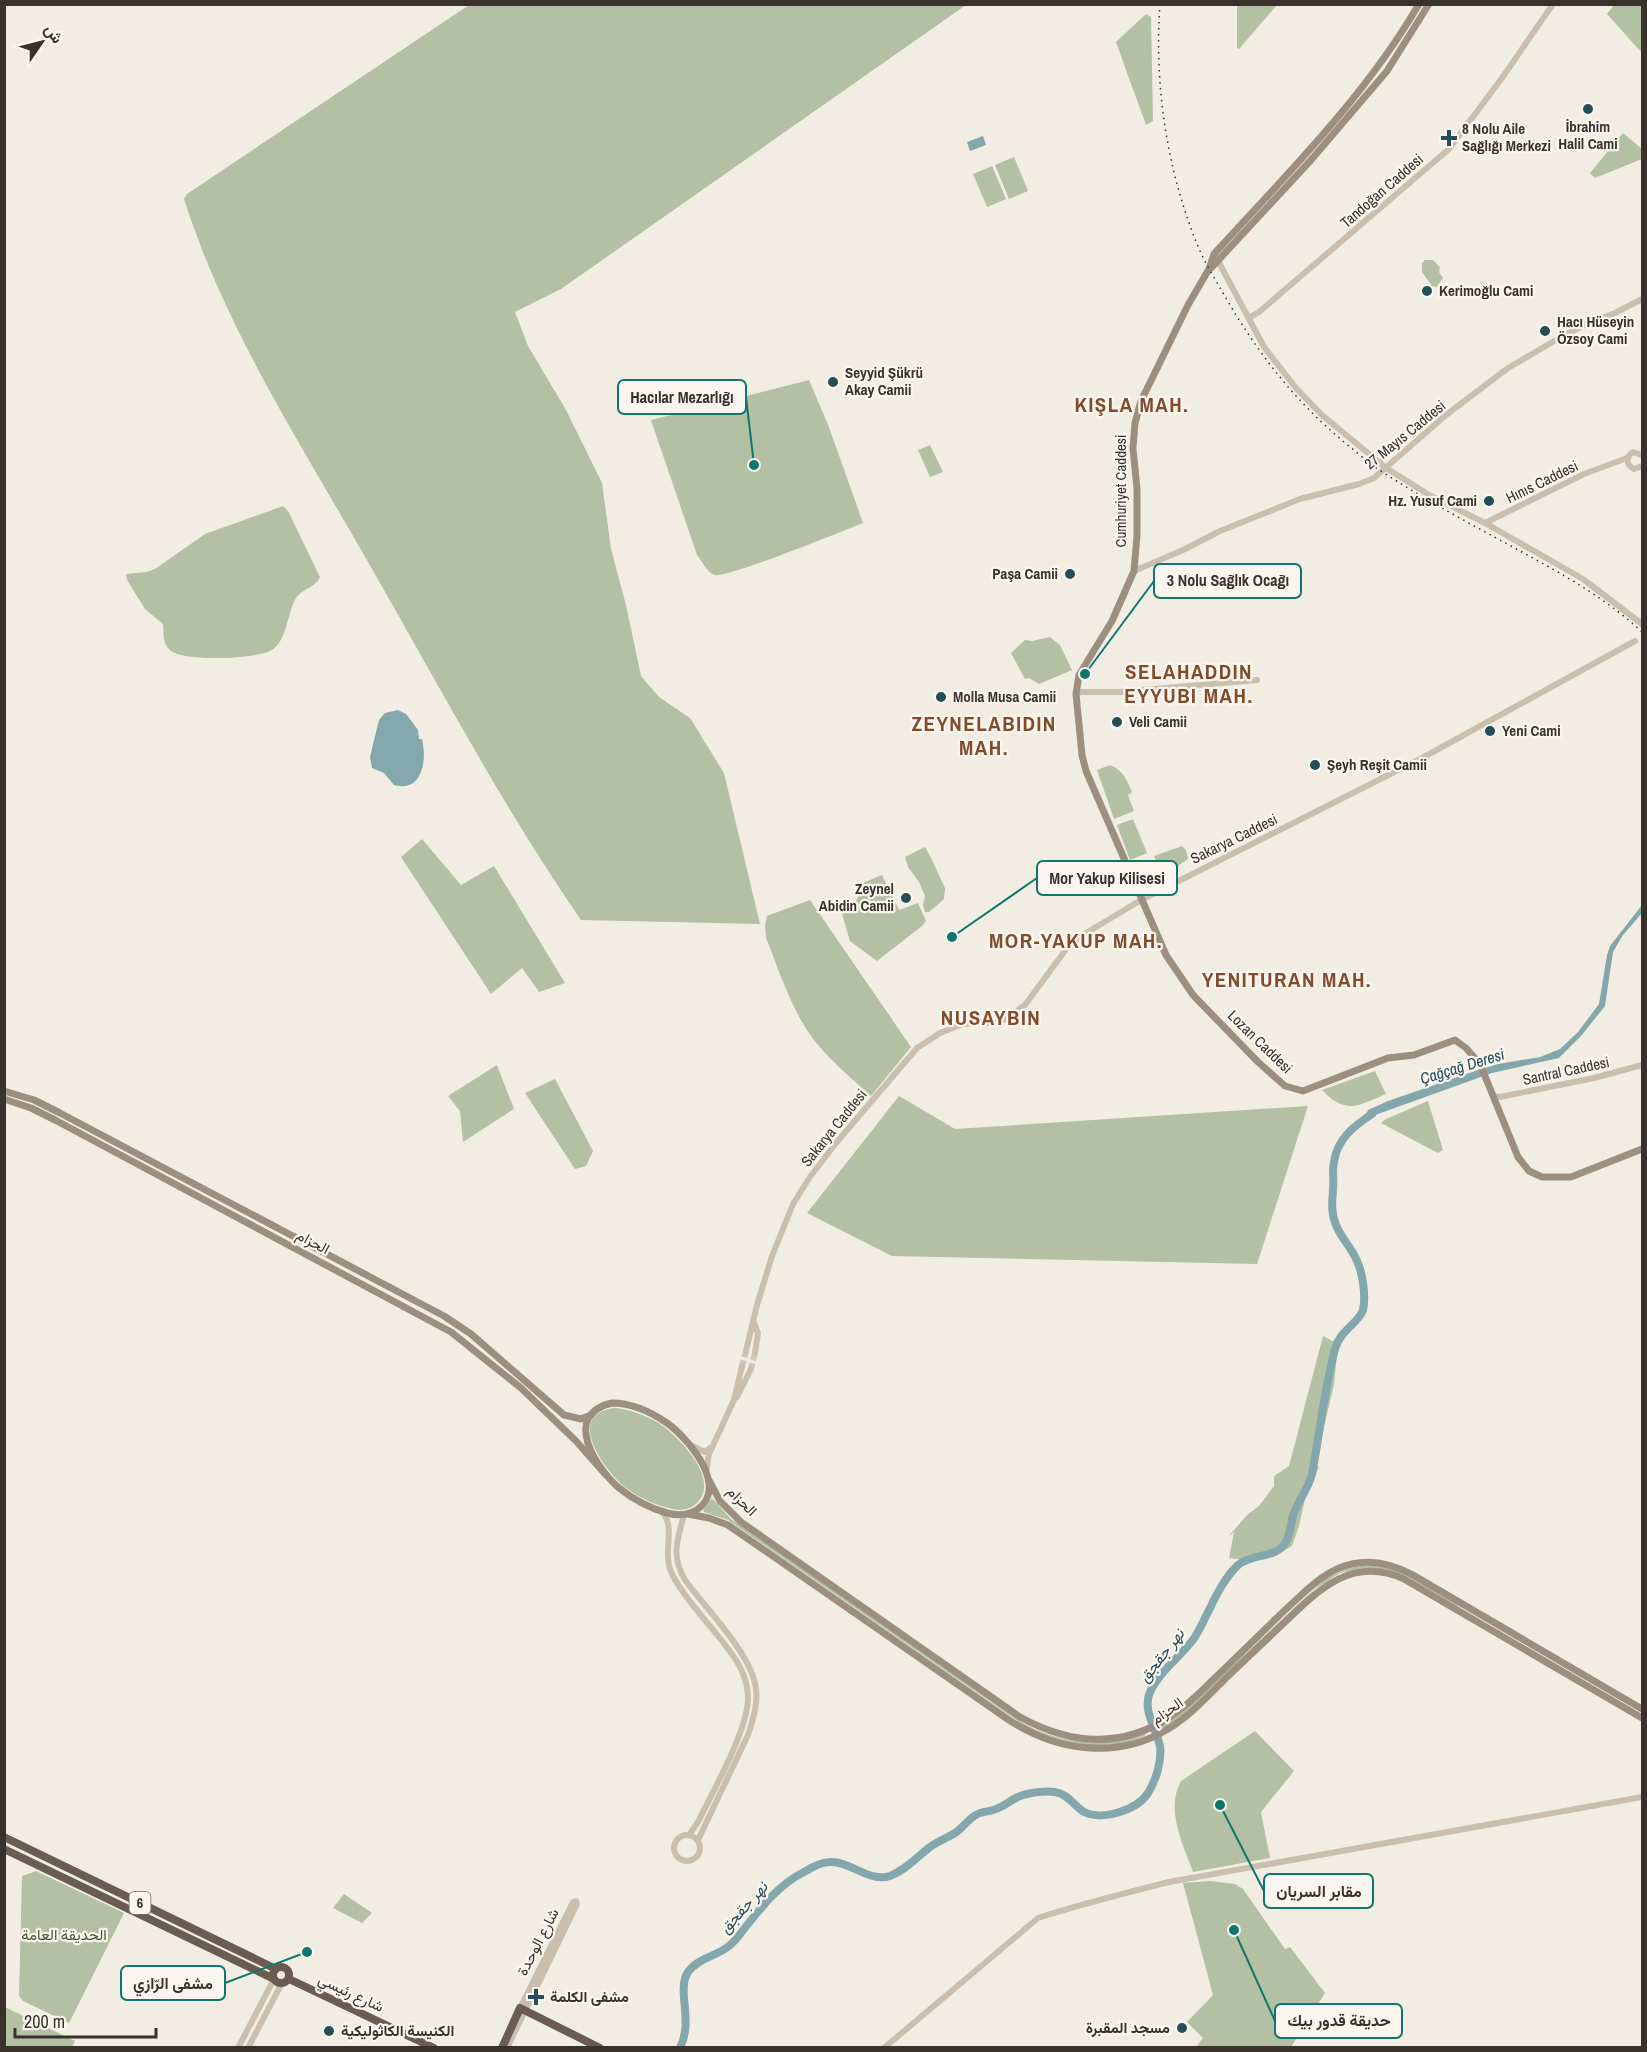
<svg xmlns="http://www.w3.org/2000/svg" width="1647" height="2052" font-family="'Archivo Narrow',Vazirmatn,sans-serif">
	<rect width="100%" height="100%" fill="#f2ede3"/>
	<!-- green -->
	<g fill="#b3c0a3">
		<path d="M469,5H966L561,289L515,312L528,346L566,410L602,483L611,549L626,605L641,676L659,697L690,718L724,773L760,924L581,920C502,806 437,682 368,562C301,444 225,328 184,199L187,194Z"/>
		<polygon points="1237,5 1277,5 1239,49 1237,48"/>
		<polygon points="1614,5 1642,5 1642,53 1607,14"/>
		<polygon points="1146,14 1151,17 1153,121 1146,125 1116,42"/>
		<polygon points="1623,133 1642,149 1642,159 1595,178 1590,173"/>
		<polygon points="1014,157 1028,191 1009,199 995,165"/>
		<polygon points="992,166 1006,199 987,207 973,174"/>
		<polygon points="1425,260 1433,260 1440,267 1439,272 1443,278 1437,287 1432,286 1422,272 1422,263"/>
		<path d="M809,380L829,427L863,523C843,531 728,578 715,575C708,574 702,561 697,555L651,420Z"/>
		<polygon points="930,445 943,472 930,477 918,450"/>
		<path d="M283,506L288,511L320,577C316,587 302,589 296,598C287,613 287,643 270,651C254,659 182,662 170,650C162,643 164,633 163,624L145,609L127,580L126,574L146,572L155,569L205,534Z"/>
		<polygon points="1050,637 1060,645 1072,670 1039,684 1029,678 1025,679 1011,653 1025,640 1032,641"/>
		<path d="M1110,765C1123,770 1127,780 1132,792L1128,795L1134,811L1114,819L1097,770Z"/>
		<polygon points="1133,819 1147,853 1130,860 1117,825"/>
		<polygon points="422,839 461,885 494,866 565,983 539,992 522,968 491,994 401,857"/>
		<polygon points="1182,846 1186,850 1188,859 1179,865 1175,875 1169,873 1163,875 1160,873 1154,856"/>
		<path d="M925,847C928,850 944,886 945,888C945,892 944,895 944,899L929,912H925L923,905L925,896L919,882L908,867L905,857Z"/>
		<path d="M882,875L899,910L918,903L926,921L922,926L877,961L850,941L842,914C855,908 859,896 863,883Z"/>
		<path d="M810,900L911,1047L871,1096C850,1077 828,1059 811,1036C791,1008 779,970 766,938L765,925L767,916Z"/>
		<polygon points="497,1065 514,1109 463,1142 460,1111 448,1096"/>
		<path d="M1375,1071L1386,1094C1358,1106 1346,1115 1322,1090Z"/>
		<polygon points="555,1079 593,1151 586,1166 575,1169 525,1093"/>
		<polygon points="899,1096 955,1129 1308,1106 1257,1264 892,1256 807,1213"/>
		<polygon points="1428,1101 1443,1150 1438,1153 1381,1123 1386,1119"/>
		<polygon points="1323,1336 1338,1344 1334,1384 1315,1466 1319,1467 1305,1499 1299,1526 1292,1546 1274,1556 1259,1558 1243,1564 1238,1559 1229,1558 1234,1532 1228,1537 1247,1515 1259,1506 1274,1486 1274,1476 1289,1466"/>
		<path d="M614,1408C629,1409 644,1415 657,1422C677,1434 722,1480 697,1503C690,1510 681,1511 672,1509C655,1505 640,1498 626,1488C606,1472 563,1415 614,1408Z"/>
		<path d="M712,1498L731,1519L1026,1725C1065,1745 1104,1747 1145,1734L1146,1735C1107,1755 1066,1743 1028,1728L728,1520L704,1512L703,1510Z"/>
		<path d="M1360,1566C1397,1562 1428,1587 1459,1605L1457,1606L1407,1577L1388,1570L1362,1568L1340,1573L1315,1589L1191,1709L1172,1723L1152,1734V1731L1183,1712L1325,1579L1347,1569Z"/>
		<path d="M1255,1731L1294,1771L1261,1812L1270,1858L1193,1872C1183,1844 1165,1810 1181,1781Z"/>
		<polygon points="36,1871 124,1913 69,2023 23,2001 19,1996 22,1876"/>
		<polygon points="1210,1881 1235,1884 1243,1889 1285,1949 1290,1947 1325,1993 1291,2047 1196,2047 1203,2038 1187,2022 1213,1995 1183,1883"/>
		<polygon points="344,1894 372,1913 362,1923 333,1908"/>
		<polygon points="5,2007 75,2041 72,2047 5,2047"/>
	</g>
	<!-- water -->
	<g fill="#84a6ad">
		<polygon points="983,136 986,145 970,151 967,142"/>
		<path d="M398,710L406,714L418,730L419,739H422C427,759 423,793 394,785L384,773L372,768L370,757L379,720L385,713Z"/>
		<polygon points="1642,905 1642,913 1623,935 1613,952 1605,1006 1581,1036 1559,1058 1492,1073 1364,1119 1368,1110 1388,1101 1475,1071 1498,1064 1540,1057 1560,1049 1578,1032 1599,1004 1607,955 1610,946"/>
	</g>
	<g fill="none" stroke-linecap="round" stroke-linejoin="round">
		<!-- river -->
		<path stroke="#84a6ad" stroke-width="8" d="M680,2048C694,2020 676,1990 688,1972C698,1958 717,1956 729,1946C737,1940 742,1931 748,1924C764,1904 780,1884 804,1872C812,1867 821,1862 830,1862C851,1861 869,1883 890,1876C906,1870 917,1857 930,1847C938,1841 947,1838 955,1833C963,1828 968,1819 976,1815C982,1811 990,1812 996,1809C1008,1805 1014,1796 1027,1794C1035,1792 1047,1791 1055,1792C1068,1794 1074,1806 1084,1812C1103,1821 1137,1810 1148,1793C1156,1780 1162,1761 1160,1746C1156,1729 1142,1709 1150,1692C1160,1670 1182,1656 1195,1637C1209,1614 1218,1584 1238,1565C1251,1554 1273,1558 1283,1546C1291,1537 1290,1523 1294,1513C1299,1499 1309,1488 1312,1474C1320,1433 1324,1390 1335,1349C1340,1330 1358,1324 1363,1310C1366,1297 1363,1274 1357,1261C1352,1248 1341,1238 1336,1225C1331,1213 1332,1202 1333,1190C1334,1181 1332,1171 1334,1162C1337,1139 1354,1126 1372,1114"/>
		<!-- tertiary-tunnel -->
		<g stroke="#cdc8be" stroke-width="6" stroke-dasharray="6 3" stroke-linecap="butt">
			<polyline points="742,1366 746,1351"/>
			<polyline points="751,1369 755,1353"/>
		</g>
		<!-- tertiary -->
		<g stroke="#cabfaf" stroke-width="6">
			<polyline points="1216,257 1264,347 1296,388 1322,415 1386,468 1431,496 1485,523 1583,579 1642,624"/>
			<polyline points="1249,318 1259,312 1449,149 1502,78 1553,4"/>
			<path d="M1642,455L1633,452C1625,457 1626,465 1634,469L1642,466"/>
			<polyline points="1485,523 1584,474 1627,458"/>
			<polyline points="1134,571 1183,550 1220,531 1300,499 1359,484 1374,478 1446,415 1508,368 1556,340 1586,324 1615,313 1642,299"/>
			<polyline points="1076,694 1081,692 1120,692 1257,680"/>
			<polyline points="1494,1096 1500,1097 1594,1078 1642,1065"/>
			<polyline points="753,1321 758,1333 755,1353"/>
			<polyline points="746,1351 757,1305 772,1256 793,1204 810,1177 836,1143 917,1048 940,1033 963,1024 994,1023 1006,1019 1025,1005 1067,948 1078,938 1141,900 1422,758 1635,641"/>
			<polyline points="737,1397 751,1369"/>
			<polyline points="690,1445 705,1452 710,1448"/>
			<polyline points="706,1473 709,1454 734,1400 742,1366"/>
			<path d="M661,1511C678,1528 660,1552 673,1576C688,1604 713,1627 731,1653C741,1666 748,1682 748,1699C747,1732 713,1791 698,1822L689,1835"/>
			<path d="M684,1515C677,1540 671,1556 685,1580C706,1609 752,1654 756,1689C758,1704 753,1720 748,1735L698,1840"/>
			<circle cx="687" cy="1848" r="13"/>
			<polyline points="238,2048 274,1979"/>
			<polyline points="248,2048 282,1983"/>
			<polyline points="507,2048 577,1904 576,1901 573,1902 520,2008"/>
			<path d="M884,2048L1038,1918C1081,1904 1125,1893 1169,1882L1642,1797"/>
		</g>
		<!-- secondary -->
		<g stroke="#9d8f80" stroke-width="7">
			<path d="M1419,4C1365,97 1286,175 1214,254L1209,269L1188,305L1141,401L1135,423L1133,448L1137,489V535L1134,571L1112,621L1079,675L1076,694L1082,755L1086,771L1166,955L1193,995L1258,1062L1285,1086L1303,1091L1388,1058L1414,1055L1455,1040L1466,1048L1480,1064L1518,1157L1529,1171L1542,1177H1571L1642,1149"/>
			<polyline points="1211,268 1311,160 1387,71 1429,4"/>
			<polyline points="4,1091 34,1100 60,1113 444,1316 471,1334 564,1415 581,1419 591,1415"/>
			<polyline points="4,1099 31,1108 57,1121 451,1332 521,1388 576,1441 606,1475"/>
			<path d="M612,1403C631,1403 651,1412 667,1423C688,1438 729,1486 698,1509C688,1516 678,1516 667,1513C649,1508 634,1500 619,1488C596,1468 561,1415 612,1403Z"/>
			<path d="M709,1480L720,1501L741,1522L1020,1717C1071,1745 1122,1749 1171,1716C1189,1705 1204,1688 1219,1674C1241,1653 1263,1631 1285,1610C1305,1592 1324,1570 1352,1564C1374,1559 1394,1565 1413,1575L1642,1709"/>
			<path d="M688,1514L709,1518L728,1525L1009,1720C1057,1751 1117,1760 1168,1729C1190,1716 1208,1696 1226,1678C1246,1659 1266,1640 1285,1622C1320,1588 1353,1556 1404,1579L1642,1718"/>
		</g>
		<!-- trunk -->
		<g stroke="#6a5c52" stroke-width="8">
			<polyline points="4,1837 276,1969"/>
			<polyline points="4,1849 274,1979"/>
			<circle cx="281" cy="1975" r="8"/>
			<polyline points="289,1979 434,2048"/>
			<polyline points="502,2048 520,2008 600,2048"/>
		</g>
		<!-- rail -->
		<path stroke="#39322c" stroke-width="1.5" stroke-dasharray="1.5 4.5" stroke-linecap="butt" d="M1160,4C1154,85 1167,170 1197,244C1205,264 1217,282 1227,300C1260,356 1298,405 1349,446C1360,455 1372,466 1384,473C1429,502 1476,527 1522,552C1564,575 1607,599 1642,632"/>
	</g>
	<!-- markers -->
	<g fill="#254e58" stroke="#faf6ef" stroke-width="2">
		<circle cx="1588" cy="109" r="6"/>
		<path d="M1446 129h6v6h6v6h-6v6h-6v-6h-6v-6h6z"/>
		<circle cx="1427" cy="291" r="6"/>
		<circle cx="1545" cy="331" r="6"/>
		<circle cx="833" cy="382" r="6"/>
		<circle cx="1489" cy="501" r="6"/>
		<circle cx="1070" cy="574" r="6"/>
		<circle cx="941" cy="697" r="6"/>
		<circle cx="1117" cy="722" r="6"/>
		<circle cx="1490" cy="731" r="6"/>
		<circle cx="1315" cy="765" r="6"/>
		<circle cx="906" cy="898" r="6"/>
		<path d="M533 1988h6v6h6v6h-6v6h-6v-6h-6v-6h6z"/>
		<circle cx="1182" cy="2028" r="6"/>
		<circle cx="329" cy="2031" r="6"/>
	</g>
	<g text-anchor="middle" stroke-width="4.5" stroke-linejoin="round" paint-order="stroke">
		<!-- shield labels -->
		<rect fill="#faf6ef" stroke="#736d66" stroke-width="1.5" x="129.5" y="1892" width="21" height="22" rx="4.5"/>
		<g font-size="14" font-weight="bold" fill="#39322c">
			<text x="140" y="1908">6</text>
		</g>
		<!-- poi labels -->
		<g font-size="15" font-weight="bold" fill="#39322c" stroke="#faf6ef" text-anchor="start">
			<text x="1588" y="132" text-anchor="middle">İbrahim<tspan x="1588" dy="17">Halil Cami</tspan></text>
			<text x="1462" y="134">8 Nolu Aile<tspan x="1462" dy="17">Sağlığı Merkezi</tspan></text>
			<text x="1439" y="296">Kerimoğlu Cami</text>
			<text x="1557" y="327">Hacı Hüseyin<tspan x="1557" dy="17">Özsoy Cami</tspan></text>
			<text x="845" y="378">Seyyid Şükrü<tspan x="845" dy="17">Akay Camii</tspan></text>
			<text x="1477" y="506" text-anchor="end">Hz. Yusuf Cami</text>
			<text x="1058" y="579" text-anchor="end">Paşa Camii</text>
			<text x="953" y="702">Molla Musa Camii</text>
			<text x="1129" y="727">Veli Camii</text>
			<text x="1502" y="736">Yeni Cami</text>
			<text x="1327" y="770">Şeyh Reşit Camii</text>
			<text x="894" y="894" text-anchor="end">Zeynel<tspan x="894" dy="17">Abidin Camii</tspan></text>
			<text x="550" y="2002">مشفى الكلمة</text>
			<text x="1170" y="2033" text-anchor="end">مسجد المقبرة</text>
			<text x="341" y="2036">الكنيسة الكاثوليكية</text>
		</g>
		<!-- street labels -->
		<g font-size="15" fill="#39322c" stroke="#faf6ef">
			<text transform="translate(1382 191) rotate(-41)" y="5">Tandoğan Caddesi</text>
			<text transform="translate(1405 435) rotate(-39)" y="5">27 Mayıs Caddesi</text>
			<text transform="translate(1542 482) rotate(-26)" y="5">Hınıs Caddesi</text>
			<text transform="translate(1121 491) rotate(-90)" y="5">Cumhuriyet Caddesi</text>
			<text transform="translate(1234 839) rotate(-26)" y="5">Sakarya Caddesi</text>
			<text transform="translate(1260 1042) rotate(44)" y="5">Lozan Caddesi</text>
			<text transform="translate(1566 1071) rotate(-12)" y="5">Santral Caddesi</text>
			<text transform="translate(834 1128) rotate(-51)" y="5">Sakarya Caddesi</text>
			<text transform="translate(313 1242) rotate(28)" y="5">الحزام</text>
			<text transform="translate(742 1501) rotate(45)" y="5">الحزام</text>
			<text transform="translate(1167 1711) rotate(-35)" y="5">الحزام</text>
			<text transform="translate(538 1942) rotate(-63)" y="5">شارع الوحدة</text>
			<text transform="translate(351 1993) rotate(25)" y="5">شارع رئيسي</text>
		</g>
		<!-- park labels -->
		<g font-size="15" fill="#445532" stroke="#faf6ef">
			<text x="64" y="1940">الحديقة العامة</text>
		</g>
		<!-- water labels -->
		<g font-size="16" font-style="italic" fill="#254e58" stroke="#faf6ef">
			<text transform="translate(1462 1066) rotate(-17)" y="6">Çağçağ Deresi</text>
			<text transform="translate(1161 1655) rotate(-52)" y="6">نهر جقجق</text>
			<text transform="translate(743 1907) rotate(-48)" y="6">نهر جقجق</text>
		</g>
		<!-- district labels -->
		<g font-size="21" font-weight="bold" letter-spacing="1.5" fill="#814b2c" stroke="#faf6ef">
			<text x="1132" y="412">KIŞLA MAH.</text>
			<text x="1189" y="679">SELAHADDIN<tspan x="1189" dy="24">EYYUBI MAH.</tspan></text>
			<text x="984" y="731">ZEYNELABIDIN<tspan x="984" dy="24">MAH.</tspan></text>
			<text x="1076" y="948">MOR-YAKUP MAH.</text>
			<text x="1287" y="987">YENITURAN MAH.</text>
			<text x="991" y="1025">NUSAYBIN</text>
		</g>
	</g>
	<!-- callouts -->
	<path fill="none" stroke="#0f766e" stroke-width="2" d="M754 465L746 397M1085 674L1154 581M952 937L1037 878M1220 1805L1264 1891M307 1952L225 1983M1234 1930L1275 2021"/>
	<g fill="#0f766e" stroke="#faf6ef" stroke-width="2">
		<circle cx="754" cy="465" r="6"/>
		<circle cx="1085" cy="674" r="6"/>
		<circle cx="952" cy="937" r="6"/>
		<circle cx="1220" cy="1805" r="6"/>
		<circle cx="307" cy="1952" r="6"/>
		<circle cx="1234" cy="1930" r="6"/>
	</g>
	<g fill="#faf6ef" stroke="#0f766e" stroke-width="2">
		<rect x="618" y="380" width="128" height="34" rx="6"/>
		<rect x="1154" y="564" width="147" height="34" rx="6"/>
		<rect x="1037" y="861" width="140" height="34" rx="6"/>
		<rect x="1264" y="1874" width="109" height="34" rx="6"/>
		<rect x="121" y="1966" width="104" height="34" rx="6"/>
		<rect x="1275" y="2004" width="127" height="34" rx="6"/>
	</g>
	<g font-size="16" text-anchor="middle" font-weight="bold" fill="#39322c">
		<text x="682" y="403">Hacılar Mezarlığı</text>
		<text x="1228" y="586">3 Nolu Sağlık Ocağı</text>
		<text x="1107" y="884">Mor Yakup Kilisesi</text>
		<text x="1319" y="1897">مقابر السريان</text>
		<text x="173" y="1989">مشفى الرّازي</text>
		<text x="1339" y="2026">حديقة قدور بيك</text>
	</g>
	<!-- border -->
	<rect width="1647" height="2052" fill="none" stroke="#39322c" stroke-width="12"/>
	<!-- north arrow -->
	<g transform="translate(42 42) rotate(55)" stroke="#faf6ef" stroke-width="4.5" paint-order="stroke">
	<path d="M0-4.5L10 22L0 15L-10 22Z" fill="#39322c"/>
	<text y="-9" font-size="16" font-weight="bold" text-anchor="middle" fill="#39322c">ش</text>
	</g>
	<!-- scale -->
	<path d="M15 2028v9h141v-9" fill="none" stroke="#39322c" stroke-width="3"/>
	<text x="24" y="2028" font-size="18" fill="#39322c" stroke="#faf6ef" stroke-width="4.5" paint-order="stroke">200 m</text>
</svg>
